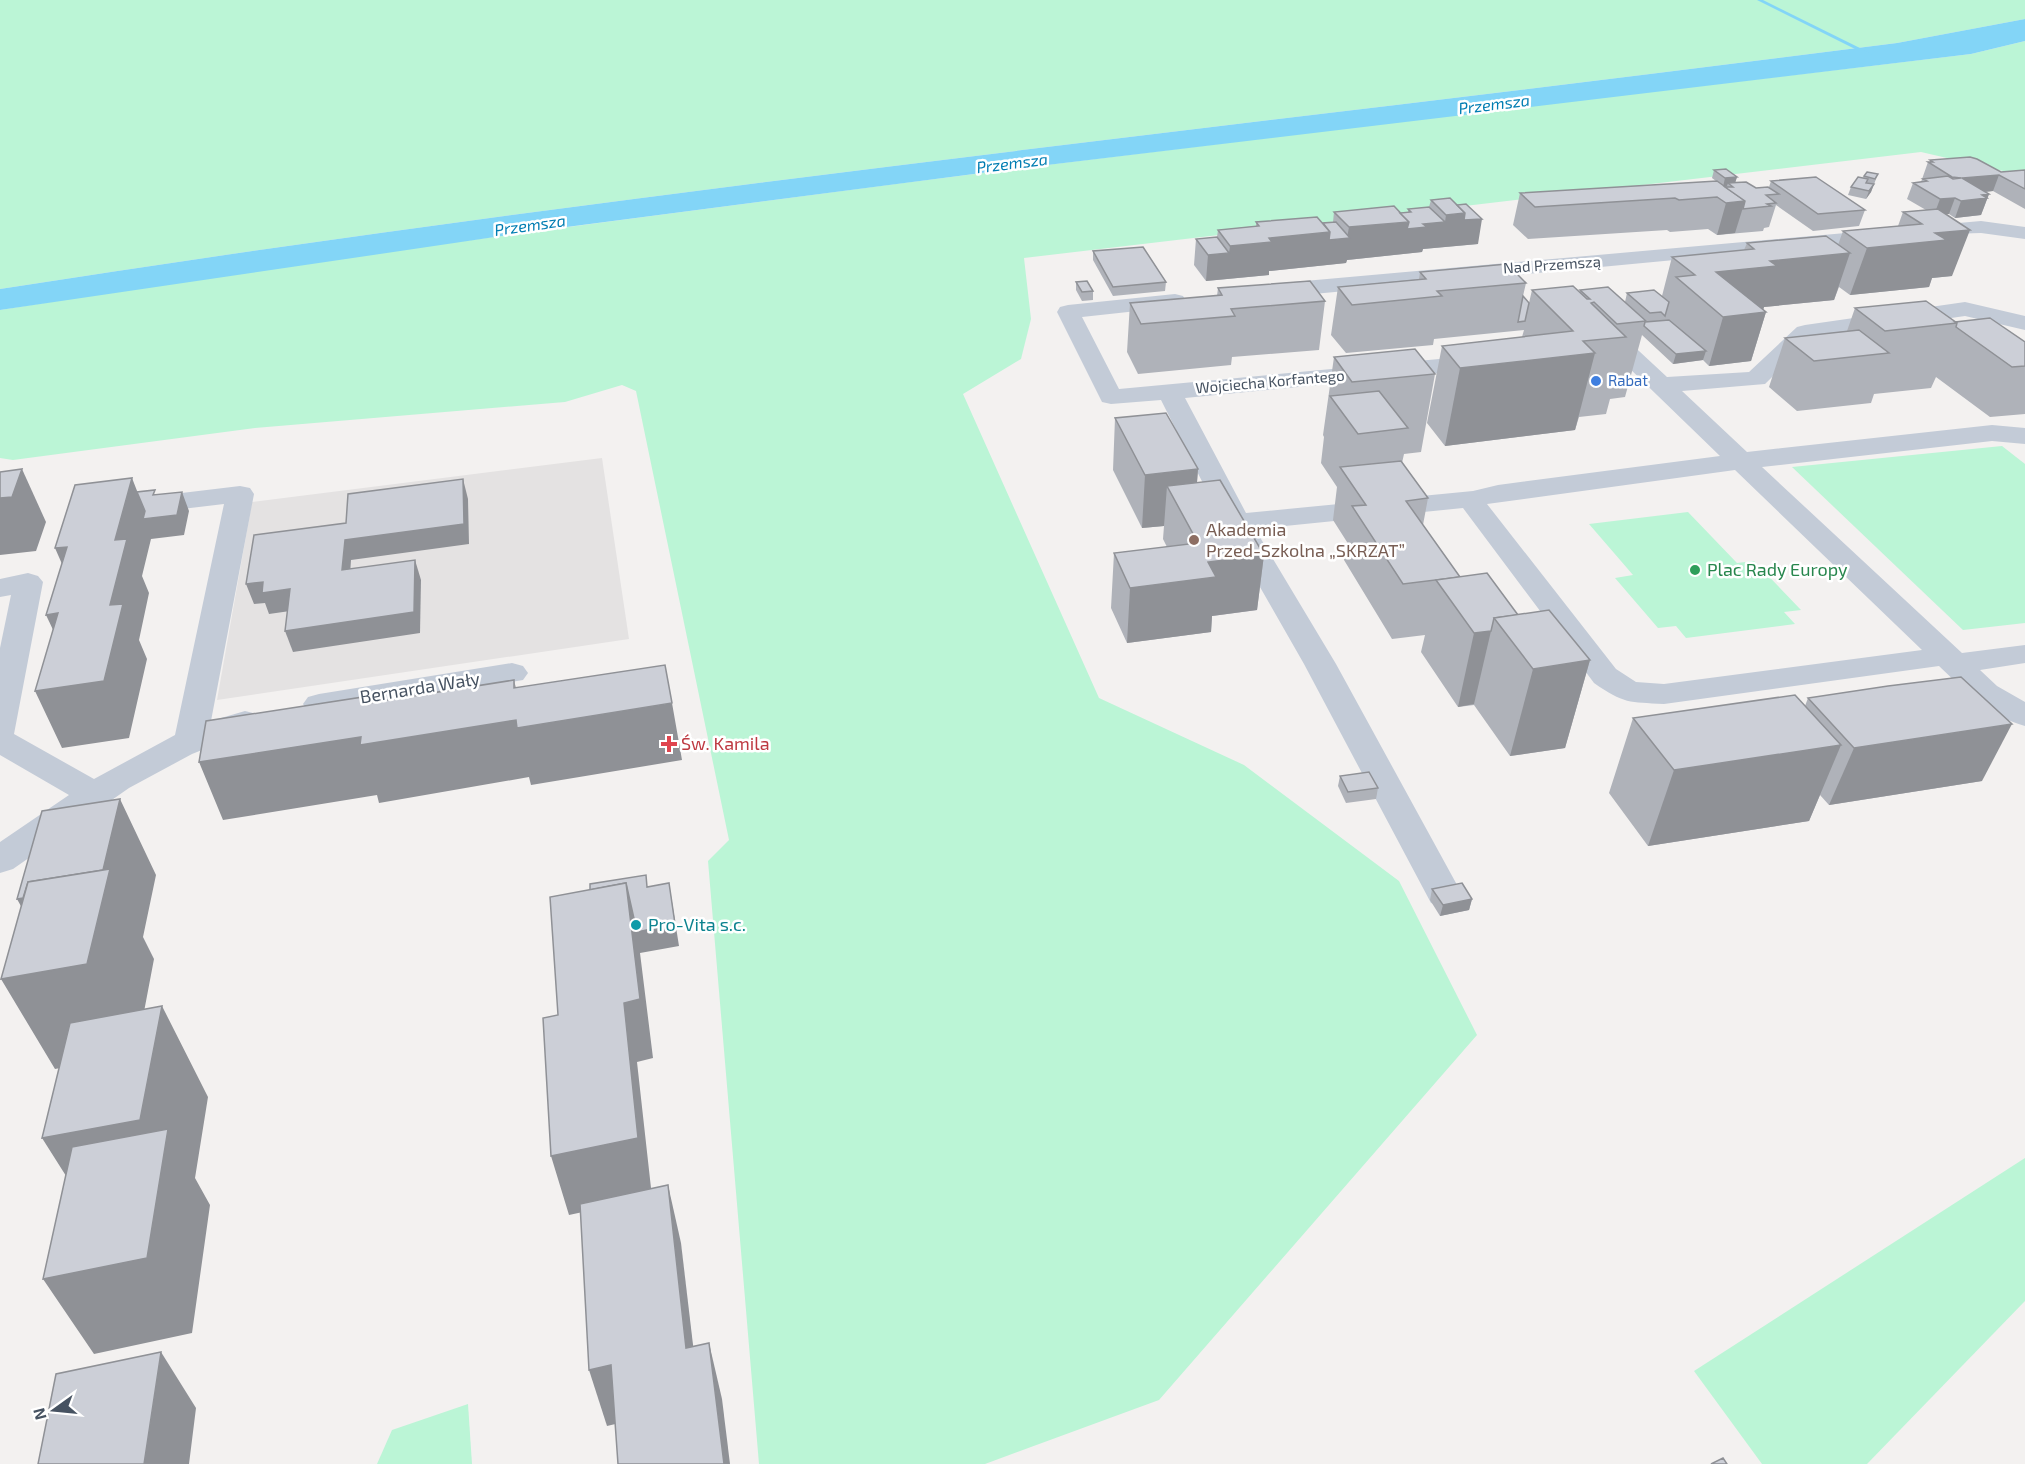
<svg xmlns="http://www.w3.org/2000/svg" width="2025" height="1464" font-family="'Exo 2',sans-serif">
	<rect width="100%" height="100%" fill="#f3f1f0"/>
	<!-- education -->
	<polygon fill="#e4e2e2" points="602,458 629,639 217,700 252,502"/>
	<!-- green -->
	<g fill="#bbf5d6">
		<path d="M0,0H2025V19L1897,43C1265,124 630,190 0,289Z"/>
		<path d="M2025,41V176L1921,152L1024,258L1031,319L1021,359L963,394L1099,698L1244,765L1399,881L1477,1035L1159,1400L985,1464H759L708,861L729,840L636,391L622,385L565,402L255,428L13,460L0,458V310C259,267 520,233 781,199C1177,147 1574,101 1971,54Z"/>
		<polygon points="2002,446 2025,464 2025,623 1963,630 1792,467"/>
		<polygon points="1688,512 1737,563 1754,561 1801,610 1784,612 1795,624 1686,638 1676,626 1658,628 1615,578 1633,575 1589,524"/>
		<polygon points="2025,1158 2025,1301 1867,1464 1762,1464 1694,1371"/>
		<polygon points="468,1404 472,1464 377,1464 392,1430"/>
	</g>
	<!-- water -->
	<path fill="#83d5f7" d="M2025,19V41L1971,54L997,171L536,231L0,310V289C630,190 1265,124 1897,43Z"/>
	<g fill="none" stroke-linecap="round" stroke-linejoin="round">
		<!-- stream -->
		<polygon fill="#83d5f7" fill-rule="evenodd" points="1757,0 1763,0 1872,54 1867,55"/>
		<!-- minor -->
		<g fill="#c3cbd7" fill-rule="evenodd">
			<polygon points="1981,221 2025,227 2025,239 1981,233 1950,234 1271,298 1263,296 1260,291 1263,286 1271,284"/>
			<path d="M1175,294L1183,296L1186,301L1183,306L1082,317L1119,389L1482,355L1491,357L1494,362L1491,367L1482,369L1185,398L1246,513L1473,491L1498,485L1720,456L1595,335L1591,330L1595,325L1603,323L1611,325L1667,377L1749,372L1797,327L1805,325L1965,302L2025,316V330L1965,316L1812,338L1765,384L1682,391L1747,452L1992,425L2025,428V444L1992,441L1762,467L1962,653L2025,645V663L1980,670L1997,686L2025,702V726C1991,717 1964,690 1939,666L1664,704C1629,702 1624,704 1594,683L1463,508L1255,529L1336,664L1462,894L1457,903L1444,907L1431,903L1304,664L1221,519L1161,400L1111,404L1102,402L1057,312L1060,307L1068,305ZM1735,470L1922,650L1664,684L1636,682L1616,669L1487,504Z"/>
			<polygon points="240,486 250,488 254,494 211,721 245,711 257,714 261,721 257,728 192,754 129,788 13,869 0,873 0,842 69,795 0,755 0,648 11,595 0,597 0,579 28,573 38,576 43,582 14,734 94,779 175,735 224,504 140,514 130,512 126,506 130,500 140,498"/>
			<polygon points="512,663 523,666 528,673 523,680 319,714 308,711 303,704 308,697 319,694"/>
		</g>
	</g>
	<!-- wall -->
	<g fill="#afb2b9">
		<polygon points="1930,160 2001,172 2025,170 2025,209 1993,191 1985,192 1989,194 1981,215 1955,218 1949,214 1946,214 1952,276 1932,278 1929,287 1850,295 1839,287 1834,300 1764,307 1763,310 1766,312 1751,361 1709,366 1703,360 1673,364 1642,335 1625,397 1610,399 1606,414 1579,417 1575,430 1445,446 1427,423 1442,346 1522,337 1524,330 1434,339 1433,345 1346,353 1331,335 1338,287 1419,279 1420,272 1526,283 1523,296 1529,303 1532,290 1580,292 1580,290 1646,321 1645,322 1648,322 1625,302 1627,293 1662,296 1672,257 1744,250 1747,243 1838,245 1843,231 1898,226 1903,212 1926,210 1907,199 1913,183 1921,182 1928,162 1930,162"/>
		<polygon points="1714,170 1737,177 1735,183 1756,188 1769,187 1771,181 1865,210 1859,226 1813,231 1776,205 1769,227 1764,228 1763,231 1717,235 1708,229 1670,232 1667,230 1528,239 1513,225 1520,193 1716,181 1712,178"/>
		<polygon points="1878,174 1871,192 1866,199 1848,195 1851,187 1863,178 1864,176"/>
		<polygon points="1431,200 1478,244 1423,249 1422,252 1347,260 1346,263 1269,271 1269,275 1206,281 1194,265 1196,239 1217,237 1218,230 1256,226 1256,222 1323,223 1333,222 1334,212 1400,213 1408,212 1408,209 1429,207"/>
		<polygon points="1093,251 1166,282 1165,291 1113,296 1093,260"/>
		<polygon points="1076,282 1093,291 1093,300 1082,301 1076,290"/>
		<polygon points="1218,288 1325,301 1319,350 1232,357 1231,365 1138,374 1127,352 1130,303 1217,296"/>
		<polygon points="1855,308 1955,322 2025,342 2025,414 1990,417 1936,377 1931,388 1874,394 1871,403 1797,411 1769,387 1785,338 1847,331"/>
		<polygon points="1334,357 1435,374 1421,452 1404,454 1402,463 1428,498 1423,525 1460,577 1590,660 1565,748 1510,756 1474,705 1458,707 1421,652 1425,635 1392,639 1344,560 1347,542 1333,520 1337,487 1321,463 1324,437 1323,435"/>
		<polygon points="1115,418 1198,469 1197,482 1264,555 1257,610 1212,616 1211,632 1127,643 1111,608 1114,553 1167,547 1163,539 1164,526 1142,528 1113,470"/>
		<polygon points="1808,698 1982,781 1829,805 1820,795 1809,821 1648,846 1609,793 1633,718 1805,706"/>
		<polygon points="1340,776 1378,788 1376,799 1346,803 1338,786"/>
		<polygon points="1432,889 1472,899 1469,910 1440,916 1430,900"/>
	</g>
	<!-- shaded-wall -->
	<g fill="#8f9196">
		<polygon points="1999,175 1993,191 1955,195 1962,178"/>
		<polygon points="1737,177 1734,186 1728,183 1727,186 1723,187 1725,178"/>
		<polygon points="1874,184 1871,192 1866,199 1869,191"/>
		<polygon points="1989,194 1981,215 1955,218 1961,201 1982,195"/>
		<polygon points="1955,198 1949,214 1934,215 1940,199"/>
		<polygon points="1745,201 1735,233 1717,235 1726,203"/>
		<polygon points="1465,213 1482,219 1478,244 1423,249 1422,252 1347,260 1346,263 1269,271 1269,275 1206,281 1208,255 1229,253 1230,246 1269,238 1330,232 1347,238 1349,227 1409,222 1423,224 1445,222 1446,215"/>
		<polygon points="1970,230 1952,276 1932,278 1929,287 1850,295 1867,248 1935,233"/>
		<polygon points="1850,253 1834,300 1764,307 1762,313 1766,312 1751,361 1709,366 1723,317 1716,272 1770,261"/>
		<polygon points="1706,351 1703,360 1673,364 1676,354"/>
		<polygon points="1595,353 1575,430 1445,446 1460,368"/>
		<polygon points="22,469 46,522 36,551 0,555 0,498"/>
		<polygon points="1198,469 1194,522 1167,486 1164,526 1142,528 1145,475"/>
		<polygon points="132,478 148,519 182,492 189,511 184,535 151,539 142,576 149,593 139,640 147,659 129,738 62,748 35,691 110,605 115,540"/>
		<polygon points="463,479 468,499 469,544 351,560 349,591 342,570 345,540"/>
		<polygon points="67,547 79,603 55,548"/>
		<polygon points="1264,555 1257,610 1212,616 1211,632 1127,643 1130,588 1208,562"/>
		<polygon points="415,560 421,580 420,633 293,652 285,631"/>
		<polygon points="263,582 290,589 297,610 269,614 265,603 254,604 246,584"/>
		<polygon points="58,613 72,670 46,615"/>
		<polygon points="1491,631 1474,704 1458,707 1474,633"/>
		<polygon points="1590,660 1565,748 1510,756 1533,669"/>
		<polygon points="514,680 525,726 672,703 682,760 531,785 529,777 379,803 377,795 223,820 199,762 362,704 363,697 378,742 516,720"/>
		<polygon points="2012,724 1982,781 1829,805 1854,748"/>
		<polygon points="1841,745 1809,821 1648,846 1674,770"/>
		<polygon points="120,799 156,875 143,937 154,959 136,1054 55,1069 1,979 56,969 17,899"/>
		<polygon points="626,883 637,932 669,883 679,946 640,953 653,1058 637,1062 652,1197 569,1215 551,1156 624,1003"/>
		<polygon points="1472,899 1469,910 1440,916 1443,905"/>
		<polygon points="162,1006 208,1097 195,1178 210,1205 192,1333 94,1354 43,1279 99,1228 42,1138"/>
		<polygon points="668,1185 681,1243 700,1404 686,1348"/>
		<polygon points="709,1343 722,1399 730,1464 724,1464"/>
		<polygon points="161,1352 196,1408 189,1464 144,1464"/>
		<polygon points="611,1365 628,1421 607,1426 589,1370"/>
	</g>
	<!-- building -->
	<g fill="#cccfd7" stroke="#8f9196" stroke-width="1.5">
		<polygon points="1970,157 1977,159 2001,172 2025,170 2025,189 1999,175 1962,178 1989,194 1982,195 1987,198 1961,201 1955,198 1940,199 1913,183 1927,181 1923,179 1948,176 1953,179 1961,178 1952,177 1928,162 1933,162 1930,160"/>
		<polygon points="1726,169 1737,177 1725,178 1714,170"/>
		<polygon points="1867,172 1878,174 1875,179 1864,176"/>
		<polygon points="1816,177 1865,210 1818,214 1771,181"/>
		<polygon points="1858,177 1868,179 1866,183 1874,184 1869,191 1851,187"/>
		<polygon points="1717,181 1745,201 1726,203 1717,197 1679,200 1675,198 1535,207 1520,193"/>
		<polygon points="1746,182 1756,188 1768,187 1779,194 1766,195 1776,203 1767,204 1771,206 1743,209 1745,201 1725,187 1733,187 1728,183"/>
		<polygon points="1450,198 1465,213 1446,215 1431,200"/>
		<polygon points="1466,204 1482,219 1464,220 1465,213 1457,205"/>
		<polygon points="1394,206 1409,222 1349,227 1334,212"/>
		<polygon points="1429,207 1445,222 1423,224 1427,227 1407,229 1409,222 1400,213 1411,212 1408,209"/>
		<polygon points="1938,209 1970,230 1935,233 1947,240 1867,248 1843,231 1922,224 1903,212"/>
		<polygon points="1317,217 1330,232 1269,238 1272,242 1230,246 1218,230 1259,226 1256,222"/>
		<polygon points="1336,222 1350,238 1329,240 1330,232 1323,223"/>
		<polygon points="1826,236 1850,253 1770,261 1777,266 1716,272 1766,312 1723,317 1676,277 1695,275 1672,257 1754,249 1747,243"/>
		<polygon points="1217,237 1229,253 1208,255 1196,239"/>
		<polygon points="1143,247 1166,282 1113,287 1093,251"/>
		<polygon points="1507,264 1526,283 1437,291 1442,296 1352,305 1338,287 1426,279 1420,272"/>
		<polygon points="1087,281 1093,291 1082,292 1076,282"/>
		<polygon points="1310,281 1325,301 1231,309 1235,316 1141,324 1130,303 1222,295 1218,288"/>
		<polygon points="1573,286 1587,299 1590,299 1580,290 1608,287 1646,321 1617,324 1594,302 1591,303 1626,337 1583,341 1595,353 1460,368 1442,346 1573,331 1532,290"/>
		<polygon points="1654,290 1669,302 1665,316 1661,312 1650,313 1627,293"/>
		<polygon points="1523,296 1529,303 1525,321 1518,322"/>
		<polygon points="1926,301 1957,323 1885,331 1855,308"/>
		<polygon points="1990,318 2025,342 2025,366 2012,367 1956,327 1957,323 1955,322"/>
		<polygon points="1669,320 1706,351 1676,354 1644,326 1645,322"/>
		<polygon points="1859,330 1889,353 1814,361 1785,338"/>
		<polygon points="1415,349 1435,374 1352,382 1334,357"/>
		<polygon points="1379,391 1408,428 1358,434 1330,396"/>
		<polygon points="1166,413 1198,469 1145,475 1115,418"/>
		<polygon points="1401,461 1428,498 1406,501 1460,577 1403,584 1352,506 1366,505 1340,467"/>
		<polygon points="22,469 12,497 0,498 0,472"/>
		<polygon points="132,478 115,540 127,539 110,605 123,604 104,681 35,691 58,613 46,615 67,547 55,548 75,485"/>
		<polygon points="463,479 464,524 345,540 342,570 415,560 414,612 285,631 290,589 262,593 263,582 246,584 254,535 346,523 348,494"/>
		<polygon points="1220,480 1264,555 1208,562 1216,577 1130,588 1114,553 1198,543 1167,486"/>
		<polygon points="155,490 153,495 182,492 177,515 143,519 145,511 137,492"/>
		<polygon points="1487,573 1518,615 1494,618 1491,631 1474,633 1436,580"/>
		<polygon points="1549,610 1590,660 1533,669 1494,618"/>
		<polygon points="665,665 672,703 517,728 516,720 360,745 361,737 199,762 206,721 363,697 362,704 514,680 514,688"/>
		<polygon points="1961,677 2012,724 1854,748 1808,698 1888,686"/>
		<polygon points="1795,695 1841,745 1674,770 1633,718"/>
		<polygon points="1369,772 1378,788 1348,792 1340,776"/>
		<polygon points="120,799 103,870 28,882 23,898 17,899 42,811"/>
		<polygon points="110,869 87,964 1,979 28,882"/>
		<polygon points="646,875 647,887 669,883 675,924 637,932 626,883 590,890 590,884"/>
		<polygon points="626,883 640,999 624,1003 638,1138 551,1156 543,1018 558,1015 550,897"/>
		<polygon points="1462,883 1472,899 1443,905 1432,889"/>
		<polygon points="162,1006 140,1120 42,1138 70,1023"/>
		<polygon points="168,1129 147,1258 43,1279 72,1147"/>
		<polygon points="668,1185 686,1348 709,1343 724,1464 618,1464 611,1365 589,1370 580,1204"/>
		<polygon points="161,1352 144,1464 38,1464 56,1374"/>
		<polygon points="1723,1458 1727,1464 1711,1464"/>
	</g>
	<!-- markers -->
	<circle fill="#3f7fe0" stroke="#fff" stroke-width="2" cx="1596" cy="381" r="6"/>
	<circle fill="#8d6e63" stroke="#fff" stroke-width="2" cx="1194" cy="540" r="6"/>
	<circle fill="#2e9e5b" stroke="#fff" stroke-width="2" cx="1695" cy="570" r="6"/>
	<path fill="#e0444e" stroke="#fff" stroke-width="2" d="M666 735h6v6h6v6h-6v6h-6v-6h-6v-6h6z"/>
	<circle fill="#0f9aa8" stroke="#fff" stroke-width="2" cx="636" cy="925" r="6"/>
	<g text-anchor="middle" stroke-width="5" stroke-linejoin="round" paint-order="stroke">
		<!-- far-street labels -->
		<g font-size="15" fill="#465261" stroke="#fff">
			<text transform="translate(1552 265) rotate(-4)" y="5">Nad Przemszą</text>
			<text transform="translate(1270 382) rotate(-5)" y="5">Wojciecha Korfantego</text>
		</g>
		<!-- far-shop labels -->
		<g font-size="15" fill="#366cbe" stroke="#fff" text-anchor="start">
			<text x="1608" y="386">Rabat</text>
		</g>
		<!-- far-water labels -->
		<g font-size="16" font-style="italic" fill="#017db2" stroke="#fff">
			<text transform="translate(1494 104) rotate(-7)" y="6">Przemsza</text>
			<text transform="translate(1012 163) rotate(-7)" y="6">Przemsza</text>
			<text transform="translate(530 225) rotate(-8)" y="6">Przemsza</text>
		</g>
		<!-- education labels -->
		<g font-size="18" fill="#785e54" stroke="#fff" text-anchor="start">
			<text x="1206" y="536">Akademia<tspan x="1206" dy="21">Przed-Szkolna „SKRZAT”</tspan></text>
		</g>
		<!-- leisure labels -->
		<g font-size="18" fill="#27864d" stroke="#fff" text-anchor="start">
			<text x="1707" y="576">Plac Rady Europy</text>
		</g>
		<!-- street labels -->
		<g font-size="18" fill="#465261" stroke="#fff">
			<text transform="translate(420 688) rotate(-9)" y="6">Bernarda Wały</text>
		</g>
		<!-- health labels -->
		<g font-size="18" fill="#be3a42" stroke="#fff" text-anchor="start">
			<text x="681" y="750">Św. Kamila</text>
		</g>
		<!-- culture labels -->
		<g font-size="18" fill="#0d838f" stroke="#fff" text-anchor="start">
			<text x="648" y="931">Pro-Vita s.c.</text>
		</g>
	</g>
	<!-- north arrow -->
	<g transform="translate(54 1410) rotate(255)" stroke="#ffffff" stroke-width="4.5" paint-order="stroke">
	<path d="M0-4.5L10 22L0 15L-10 22Z" fill="#465261"/>
	<text y="-9" font-size="16" font-weight="bold" text-anchor="middle" fill="#465261">N</text>
	</g>
</svg>
